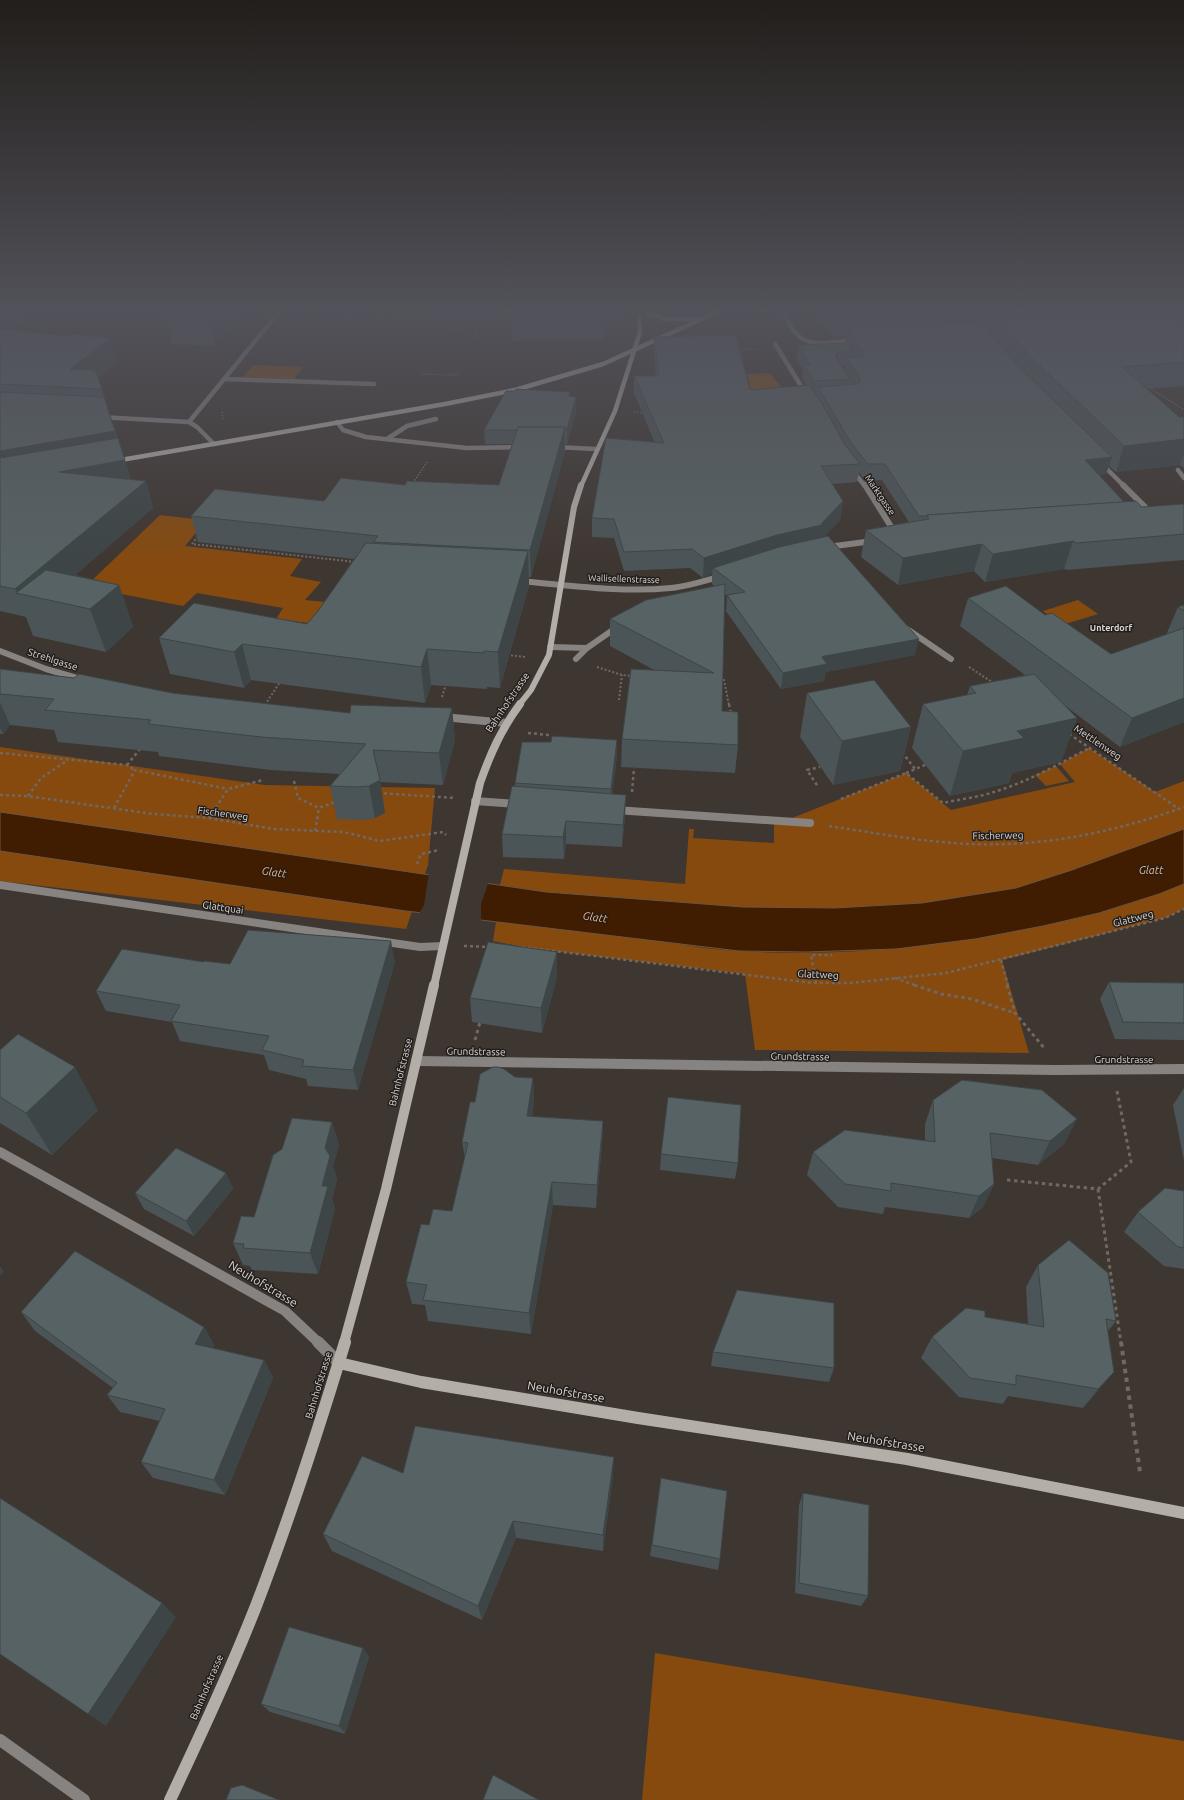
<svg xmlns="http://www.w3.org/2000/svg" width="1184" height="1800" font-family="Ubuntu,sans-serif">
	<rect width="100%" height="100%" fill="#3e3631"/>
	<!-- green -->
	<g fill="#864a0f">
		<polygon points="253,365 303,367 294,379 243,377"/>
		<polygon points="770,373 788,396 753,399 747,374"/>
		<polygon points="160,515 203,520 205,522 185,546 302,559 290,576 321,582 305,600 325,602 308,623 276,619 283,608 197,593 183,606 85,587"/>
		<polygon points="1078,600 1098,614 1062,625 1043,611"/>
		<polygon points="0,747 265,785 435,788 428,865 406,929 0,881"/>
		<polygon points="1089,748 1155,792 1184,781 1184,829 1072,870 1016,888 922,903 835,908 743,907 547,892 500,885 504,869 685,884 689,829 694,829 693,838 774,843 774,819 787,820 906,773 951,810 1075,782 1060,764"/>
		<polygon points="1056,766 1069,781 1046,786 1035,775"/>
		<path d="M1184,884V909L1165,918L1002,960L1029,1053L755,1050L745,974L528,948L493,941L496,922C551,928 605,935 660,941C686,945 713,950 740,951C831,957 923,948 1012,932C1071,921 1129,907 1184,884Z"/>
		<polygon points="655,1653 1184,1741 1184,1800 642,1800"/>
	</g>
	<!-- water -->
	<polygon fill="#401d00" stroke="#6f5540" points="0,812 546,892 743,907 835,908 922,903 1016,888 1072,870 1184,829 1184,884 1159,894 1099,913 1043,926 975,939 896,949 806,952 739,951 406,911 0,851"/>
	<!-- pier -->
	<polygon fill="#3e3631" points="429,872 489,881 481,904 481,922 418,915 424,905"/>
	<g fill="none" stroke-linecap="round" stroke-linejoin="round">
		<!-- path-far4 -->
		<g stroke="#6f6863" stroke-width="1.5" stroke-dasharray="1.5 1.5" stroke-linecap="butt">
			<polyline points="426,313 439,317"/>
			<polyline points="811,313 818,324"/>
			<polyline points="296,315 465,318 461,313"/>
			<polyline points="607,315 620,315"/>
			<polyline points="617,315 619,326"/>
			<polyline points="465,318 514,317"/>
			<polyline points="465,318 477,333 478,341"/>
			<polyline points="755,325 759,314 761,313"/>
			<polyline points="439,333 471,325"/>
			<polyline points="737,349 756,349"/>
			<polyline points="421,374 459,375"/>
			<polyline points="1149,387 1184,410"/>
			<polyline points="222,412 223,419"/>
			<polyline points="634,412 645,413"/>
			<polyline points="413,483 427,462"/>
		</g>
		<!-- path-far3 -->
		<g stroke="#6f6863" stroke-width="2" stroke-dasharray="2 2" stroke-linecap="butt">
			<polyline points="198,536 192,544 356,562"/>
			<polyline points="507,655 526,657"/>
			<polyline points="597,667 622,675 632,676"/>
			<polyline points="969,667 995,684"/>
			<polyline points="719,680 724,680 729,705"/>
			<polyline points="442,697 446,684"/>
			<polyline points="619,700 622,675"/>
			<polyline points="265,705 280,682"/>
		</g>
		<!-- path-far2 -->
		<g stroke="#6f6863" stroke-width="2.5" stroke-dasharray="3 3" stroke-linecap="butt">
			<polyline points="729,704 731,714"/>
			<polyline points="264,706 265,704"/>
			<polyline points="528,733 549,735"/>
			<polyline points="1069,734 1179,809"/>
			<polyline points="902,752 915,769"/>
			<polyline points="0,753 127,765 135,770"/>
			<polyline points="127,765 140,749"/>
			<polyline points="906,773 925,765"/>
			<polyline points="294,781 298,798 319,808 337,801"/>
			<polyline points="817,785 807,770 820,767"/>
			<polyline points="632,792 634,768"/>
			<polyline points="378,793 455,798"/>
			<polyline points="0,795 27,796 153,814 209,818 274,829 344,832 380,841 443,832 446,835"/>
			<polyline points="28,796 41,778 68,760"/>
			<path d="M841,799L906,773L943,803C961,799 980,797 997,791C1029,781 1059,764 1089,748"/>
			<polyline points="114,808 135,770 228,789"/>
			<polyline points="209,818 228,789 263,780"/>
			<path d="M829,826C876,833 923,842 970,844C1044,847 1115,832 1184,807"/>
			<polyline points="315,831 319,808"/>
			<polyline points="417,864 421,854 439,850"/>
			<polyline points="464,946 489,947"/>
			<polyline points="522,947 812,983 850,983 946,973 1165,918 1184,909"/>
			<polyline points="1001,960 1008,986"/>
			<polyline points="895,978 917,986"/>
			<polyline points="816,983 811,955 832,955"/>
		</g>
		<!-- path-far1 -->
		<g stroke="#6f6863" stroke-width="3" stroke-dasharray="3.5 3.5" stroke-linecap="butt">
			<polyline points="914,985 941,994 972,999 1015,1013"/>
			<polyline points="1007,985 1015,1013 1045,1049"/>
			<polyline points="475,1040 480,1022"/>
			<polyline points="1007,1180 1098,1189 1131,1162 1117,1091"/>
			<polyline points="1098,1189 1121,1343"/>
		</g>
		<!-- path -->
		<polyline stroke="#6f6863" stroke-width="4" stroke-dasharray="4.5 4.5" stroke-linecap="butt" points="1121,1342 1140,1472"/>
		<!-- lane-far2 -->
		<g stroke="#878381" stroke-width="4.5">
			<polyline points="224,379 374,384"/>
			<polyline points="387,439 407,426 436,419"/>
			<polyline points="1178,470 1184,478"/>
		</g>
		<!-- lane-far1 -->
		<polyline stroke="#878381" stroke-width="6" points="907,629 951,659"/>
		<!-- lane -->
		<g stroke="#878381" stroke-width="8">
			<polyline points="475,801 517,804"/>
			<polyline points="615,810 810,823"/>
		</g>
		<!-- street-far4 -->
		<g stroke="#878381" stroke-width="4.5">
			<path d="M784,313C788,321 792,331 800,337C813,348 839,341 855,340"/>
			<polyline points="775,344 806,394"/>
			<polyline points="100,417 189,422"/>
			<polyline points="337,422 343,430 366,437 467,448 521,447"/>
			<polyline points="214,444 197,427 189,422 278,313"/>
			<polyline points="554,447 597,449"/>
			<polyline points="1101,463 1124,486"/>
			<polyline points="851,469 865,486"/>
		</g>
		<!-- street-far3 -->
		<g stroke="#878381" stroke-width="6">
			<polyline points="865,485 895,533"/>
			<polyline points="1123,485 1152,514"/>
			<polyline points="827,547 873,541"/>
			<path d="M519,581C569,585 621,593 671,588C689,586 705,581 722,576"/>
			<polyline points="550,647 587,648 620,625"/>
			<polyline points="0,651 46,669 84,680"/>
			<polyline points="576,659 587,648"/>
		</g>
		<!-- street-far2 -->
		<g stroke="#878381" stroke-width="8">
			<polyline points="443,717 506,723"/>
			<polyline points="0,885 420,947 443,946"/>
		</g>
		<!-- street-far1 -->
		<g stroke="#878381" stroke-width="10">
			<polyline points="416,1061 1055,1070 1184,1069"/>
			<polyline points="0,1152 285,1311 319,1343"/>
		</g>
		<!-- street -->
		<g stroke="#878381" stroke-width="12">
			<polyline points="318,1342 339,1363"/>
			<polyline points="0,1740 84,1800"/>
		</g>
		<!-- secondary-far4 -->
		<g stroke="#b4aea9" stroke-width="4.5">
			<polyline points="647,313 666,319 698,319"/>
			<polyline points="115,461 445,404 515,390 603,364 715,313"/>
			<polyline points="581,486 615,411 640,332 639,313"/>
		</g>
		<!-- secondary-far3 -->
		<polyline stroke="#b4aea9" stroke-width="6" points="519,705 531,690 549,655 574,507 581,485"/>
		<!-- secondary-far2 -->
		<path stroke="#b4aea9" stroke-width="8" d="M434,986L480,783C491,752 501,730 520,704"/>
		<!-- secondary-far1 -->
		<polyline stroke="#b4aea9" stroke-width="10" points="344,1343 386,1189 434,985"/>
		<!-- secondary -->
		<g stroke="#b4aea9" stroke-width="12">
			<polyline points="339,1363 421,1382 638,1418 907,1459 1184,1513"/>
			<path d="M170,1800C200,1736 230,1672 256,1606C289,1520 318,1431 345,1342"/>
		</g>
	</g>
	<!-- wall -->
	<g fill="#4b5456" fill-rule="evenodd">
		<polygon points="0,313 34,313 9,330 68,336 111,338 118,362 98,377 131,480 146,481 153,508 75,575 119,585 133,627 106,652 33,636 26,617 0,611"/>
		<polygon points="164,313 243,313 215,346 172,344"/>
		<polygon points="611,313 610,324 603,339 513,341 512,319"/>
		<path d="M816,313H1184V386L1147,389L1179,417H1184V468L1180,465L1116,472L1109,466L1106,474L1098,475L1124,502L1142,507L1184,504V560L1067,570L1064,569L985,582L974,571L898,585L861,557L866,530L909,522L882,480L865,481L859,472L857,482L832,484L843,501L840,520L824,537L915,655L826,672L824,681L781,689L726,611L727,596L725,594L722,711L738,745L735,773L621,767L622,739L654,670L610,646V619L714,586L712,584V574L703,578L690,568L624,571L614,538L592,537V518L655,443L634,393V376H656L654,354V337L750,390L806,385L802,379L803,369L796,359L798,345L845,343L846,336H833ZM841,366H845L844,370Z"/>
		<polygon points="514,391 570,392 570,397 576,397 576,411 567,444 565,444 565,451 531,577 529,577 529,586 500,688 487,687 487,689 431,685 425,703 251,680 244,688 170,674 159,638 307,624 318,611 354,559 198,542 191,516 324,501 405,485 499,485 512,444 485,444 484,430"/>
		<polygon points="968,598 1045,615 1111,654 1166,635 1178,607 1184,605 1184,722 1120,747 1064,705 1077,718 1061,762 1012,773 1009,783 950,796 912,748 923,704 967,695 970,686 1025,675 960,626"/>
		<polygon points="0,669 172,693 350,713 452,708 455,740 443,785 380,782 385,813 375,818 364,820 337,819 330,786 340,774 270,770 159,756 158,752 58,742 54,730 10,725 3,734 0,734"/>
		<polygon points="807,693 911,727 900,771 833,785 800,737"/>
		<polygon points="617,740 617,756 612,794 625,817 622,847 566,844 564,859 503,857 502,834 515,786 515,783 551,742"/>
		<polygon points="557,952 557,977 542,1033 472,1022 470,998"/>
		<polygon points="204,962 230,964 395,962 358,1090 308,1086 306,1079 269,1070 264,1055 180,1041 172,1022 106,1011 96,991"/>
		<polygon points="1109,982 1184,983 1184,1040 1115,1039 1100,999"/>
		<polygon points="0,1050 98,1110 52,1155 0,1123"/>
		<polygon points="515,1077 533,1078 534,1102 532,1117 603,1121 602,1145 596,1208 553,1205 531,1334 428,1321 425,1305 412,1304 406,1282 429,1225 452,1211 465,1158 462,1142 475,1102"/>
		<polygon points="1184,1088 1184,1161 1173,1105"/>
		<polygon points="933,1100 1065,1143 1038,1165 992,1158 994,1184 983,1207 969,1218 885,1207 883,1214 838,1207 807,1175 813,1152 925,1140 925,1124"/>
		<polygon points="332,1122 339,1145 333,1166 337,1179 332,1199 335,1209 318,1274 252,1270 250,1266 243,1265 233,1243 254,1217"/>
		<polygon points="661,1154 738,1163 735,1179 660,1170"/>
		<polygon points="226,1173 233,1189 194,1236 144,1209 135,1193"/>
		<polygon points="1184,1191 1184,1269 1164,1266 1124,1232 1138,1212"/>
		<polygon points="1038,1265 1116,1321 1108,1331 1098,1391 1083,1408 1008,1396 1003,1404 959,1397 921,1358 932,1337 985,1317 1028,1324 1026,1287"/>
		<polygon points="21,1312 204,1327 214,1345 213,1348 264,1360 273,1378 225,1495 153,1478 141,1462 160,1421 120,1412 107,1395 113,1388 35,1331"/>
		<polygon points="713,1352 834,1368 829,1382 711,1366"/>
		<polygon points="403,1473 613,1475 603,1551 516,1538 482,1620 332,1551 323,1534"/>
		<polygon points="661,1478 720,1559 718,1570 650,1556"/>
		<polygon points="803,1493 868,1596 861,1606 795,1593 799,1505"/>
		<polygon points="363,1648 369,1657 345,1734 270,1712 261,1704"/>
	</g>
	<!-- shaded-wall -->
	<g fill="#3d4546">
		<polygon points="0,313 34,313 0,336"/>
		<polygon points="209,313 243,313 215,346 208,314"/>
		<polygon points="605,313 611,313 610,324 603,339 603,317"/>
		<polygon points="111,338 118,362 84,388 70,369"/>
		<polygon points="838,352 836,366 835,357"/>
		<polygon points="576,397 576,411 567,444 567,429"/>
		<polygon points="565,427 565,451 531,577 530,550"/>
		<polygon points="115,431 123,457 0,478 0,451"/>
		<polygon points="1184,439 1184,454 1180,465 1116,472 1124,446"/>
		<polygon points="1112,457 1106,474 1080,477 1085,460"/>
		<polygon points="125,460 133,486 59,472"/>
		<polygon points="146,481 153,508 47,599 17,593 15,589"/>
		<polygon points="843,501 840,520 820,541 713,568 712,574 703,578 704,558 777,535 821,524"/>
		<polygon points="1073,541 1064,569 985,582 993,554"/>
		<polygon points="982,544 974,571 898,585 903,558"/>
		<polygon points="528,551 529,586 500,688 498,652"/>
		<polygon points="119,585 133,627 106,652 90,609"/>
		<polygon points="919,639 915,655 826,672 824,681 781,689 783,673 822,657"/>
		<polygon points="242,644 251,680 244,688 234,652"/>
		<polygon points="427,649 431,685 425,703 421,667"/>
		<polygon points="1184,698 1184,722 1120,747 1132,718"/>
		<polygon points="0,702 10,725 3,734 0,728"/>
		<polygon points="452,708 455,740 443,785 439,753"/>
		<polygon points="1077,718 1061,762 1012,773 1009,783 950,796 963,751 1017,731"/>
		<polygon points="911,727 900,771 833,785 842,741"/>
		<polygon points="617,740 617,756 611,805 611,789"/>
		<polygon points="380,780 385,813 375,818 369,786"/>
		<polygon points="626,795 625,817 622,847 623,825"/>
		<polygon points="566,821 566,844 564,859 563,837"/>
		<polygon points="391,941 395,962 358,1090 353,1070"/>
		<polygon points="557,952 557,977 542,1033 541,1008"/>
		<polygon points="75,1067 98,1110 52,1155 26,1113"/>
		<polygon points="533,1078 534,1102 529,1140 527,1116"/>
		<polygon points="1077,1119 1065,1143 1038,1165 1050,1141"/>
		<polygon points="603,1121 602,1145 596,1208 597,1185"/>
		<polygon points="332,1122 339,1145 333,1166 337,1179 332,1199 335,1209 318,1274 310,1253 322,1186 325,1148"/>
		<polygon points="226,1173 233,1189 194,1236 186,1221"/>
		<polygon points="552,1182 553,1205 531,1334 529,1313"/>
		<polygon points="994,1184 983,1207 969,1218 979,1196"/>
		<polygon points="0,1266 4,1271 0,1276"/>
		<polygon points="204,1327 214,1345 206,1362 195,1344"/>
		<polygon points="264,1360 273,1378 225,1495 214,1480"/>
		<polygon points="1114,1372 1098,1391 1083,1408 1098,1389"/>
		<polygon points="614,1457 613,1475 603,1551 603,1535"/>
		<polygon points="513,1521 516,1538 482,1620 478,1606"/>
		<polygon points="162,1603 176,1617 106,1726 88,1714"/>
		<polygon points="363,1648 369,1657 345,1734 339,1726"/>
	</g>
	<!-- building -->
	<g fill="#576264" stroke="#3d4546">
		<polygon points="176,313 209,313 208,314"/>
		<polygon points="513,313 605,313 603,317 512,319"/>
		<polygon points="991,313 1184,313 1184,362 1122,367 1179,417 1184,417 1184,439 1124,446 1030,356"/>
		<polygon points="979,322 1022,370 1112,457 1085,460 1124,502 927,515 927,516 919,516 885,464 868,464 851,443 818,387 857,384 860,382 860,378 846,358 861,357 864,353 847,329"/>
		<polygon points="0,329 68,336 71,334 111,338 70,369 95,370 102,389 0,384"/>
		<polygon points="736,335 750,390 810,385 824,407 845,445 860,464 821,466 843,501 821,524 822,525 777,535 704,558 692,549 624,552 614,519 592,518 606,438 664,443 634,376 659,376 654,337"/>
		<polygon points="847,343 853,352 838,352 835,357 850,379 814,381 803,365 810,365 798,345"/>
		<polygon points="516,389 570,392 568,396 576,397 567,429 565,429 565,427 518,427 517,430 484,430 506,391 514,391"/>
		<polygon points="0,392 104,397 115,431 0,451"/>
		<polygon points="518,427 565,427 530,550 373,542 378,536 191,516 215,489 324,501 341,478 405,485 407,481 499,485"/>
		<polygon points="118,438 125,460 59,472 146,481 15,589 0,586 0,458"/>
		<polygon points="1136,501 1142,507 1184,504 1184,534 1076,543 1073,541 993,554 982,544 903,558 866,530 929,519 927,515"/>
		<polygon points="828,536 919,639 825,656 822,657 827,664 783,673 727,595 745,592 713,568 779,547"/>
		<polygon points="366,543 528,551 498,652 484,651 484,653 427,649 421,667 242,644 234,652 159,638 194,603 307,624 318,611"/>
		<polygon points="46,570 119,585 90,609 16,593"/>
		<polygon points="725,584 722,711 738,712 738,745 622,739 631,669 714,673 610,619 646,600"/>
		<polygon points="1006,586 1045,615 1052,613 1111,654 1184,628 1184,698 1132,718 968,598"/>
		<polygon points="1184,605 1184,611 1178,607"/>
		<polygon points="0,669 74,678 79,674 172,693 350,713 351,705 452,708 439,753 373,750 380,780 369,786 358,787 330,786 366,744 261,737 148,724 151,720 45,710 54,699 0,694"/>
		<polygon points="1034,674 1077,718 1017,731 1024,738 963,751 923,704 976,693 970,686"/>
		<polygon points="874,680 911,727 842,741 807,693"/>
		<polygon points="552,736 617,740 611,789 515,783 522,742 551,742"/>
		<polygon points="512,786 626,795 623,825 566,821 563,837 502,834"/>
		<polygon points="248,930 391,941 353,1070 302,1066 304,1060 262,1050 269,1036 171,1021 180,1005 96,991 122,949 204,962 204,961 230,964"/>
		<polygon points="488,942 557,952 541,1008 470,998"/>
		<polygon points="1109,982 1184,983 1184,1023 1123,1022"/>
		<polygon points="18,1034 75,1067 26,1113 0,1097 0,1050"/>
		<polygon points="493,1067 498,1067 504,1069 515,1077 533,1078 527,1116 603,1121 597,1185 552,1182 529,1313 423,1300 427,1285 406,1282 421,1224 429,1225 433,1209 452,1211 468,1143 462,1142 470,1102 475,1102 480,1074"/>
		<polygon points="962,1080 1042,1090 1077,1119 1050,1141 990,1133 994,1184 979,1196 891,1183 891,1191 845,1184 813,1152 845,1130 935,1142 933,1100"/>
		<polygon points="668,1097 741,1105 738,1163 661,1154"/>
		<polygon points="292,1118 332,1122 325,1148 330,1156 322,1186 328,1186 310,1253 243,1248 244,1244 233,1243 241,1216 254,1217 273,1155 282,1149"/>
		<polygon points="176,1148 226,1173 186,1221 135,1193"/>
		<polygon points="1165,1188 1184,1191 1184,1248 1178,1247 1138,1212"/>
		<polygon points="1069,1240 1108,1273 1116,1321 1106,1319 1114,1372 1098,1389 1016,1375 1016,1385 970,1378 932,1337 966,1308 985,1311 985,1317 1044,1327 1038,1265"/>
		<polygon points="75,1251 204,1327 195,1344 264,1360 214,1480 141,1462 165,1409 107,1395 117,1383 21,1312"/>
		<polygon points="737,1290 834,1303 834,1368 713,1352"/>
		<polygon points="415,1426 614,1457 603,1535 513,1521 478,1606 323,1534 362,1456 403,1473"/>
		<polygon points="661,1478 727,1491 720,1559 652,1545"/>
		<polygon points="803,1493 869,1505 868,1596 799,1583"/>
		<polygon points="0,1498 162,1603 88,1714 0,1654"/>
		<polygon points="289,1627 363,1648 339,1726 261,1704"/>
		<polygon points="493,1775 539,1800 483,1800"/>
		<polygon points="242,1785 279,1800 226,1800 231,1788"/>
	</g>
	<!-- sky -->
	<linearGradient id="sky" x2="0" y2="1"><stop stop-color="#221e1b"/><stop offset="0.55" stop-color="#52525a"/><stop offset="1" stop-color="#52525a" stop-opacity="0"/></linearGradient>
	<rect width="1184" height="565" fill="url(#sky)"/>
	<g text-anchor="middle" stroke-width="3" stroke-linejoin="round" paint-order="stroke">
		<!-- far-street labels -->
		<g font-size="9" fill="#dcd7d4" stroke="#221e1c">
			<text transform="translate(880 495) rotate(56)" y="3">Marktgasse</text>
			<text transform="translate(624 579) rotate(2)" y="3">Wallisellenstrasse</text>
		</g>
		<!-- far-neighbourhood labels -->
		<g font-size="9" font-weight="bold" fill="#dcd7d4" stroke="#221e1c">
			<text x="1111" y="631">Unterdorf</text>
		</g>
		<!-- street labels -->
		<g font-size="10" fill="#dcd7d4" stroke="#221e1c">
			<text transform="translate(53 659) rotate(18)" y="4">Strehlgasse</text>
			<text transform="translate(507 702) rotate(-56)" y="4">Bahnhofstrasse</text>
			<text transform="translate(1098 742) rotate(34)" y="4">Mettlenweg</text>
			<text transform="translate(223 813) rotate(8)" y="4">Fischerweg</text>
			<text transform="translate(998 835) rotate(-1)" y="4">Fischerweg</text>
			<text transform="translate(223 907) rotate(8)" y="4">Glattquai</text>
			<text transform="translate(1133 918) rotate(-14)" y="4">Glattweg</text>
			<text transform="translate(818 974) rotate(3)" y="4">Glattweg</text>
			<text transform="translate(476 1051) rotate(1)" y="4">Grundstrasse</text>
			<text transform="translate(800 1056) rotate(1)" y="4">Grundstrasse</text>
			<text x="1124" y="1063">Grundstrasse</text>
			<text transform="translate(400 1072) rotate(-76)" y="4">Bahnhofstrasse</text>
			<text transform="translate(318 1385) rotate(-73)" y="4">Bahnhofstrasse</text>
			<text transform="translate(206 1687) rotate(-67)" y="4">Bahnhofstrasse</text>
		</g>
		<!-- water labels -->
		<g font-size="11" font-style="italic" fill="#ffb276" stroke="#221e1c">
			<text x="1151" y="874">Glatt</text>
			<text transform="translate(274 872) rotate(8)" y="4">Glatt</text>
			<text transform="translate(595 917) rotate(8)" y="4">Glatt</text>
		</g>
		<!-- near-street labels -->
		<g font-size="12" fill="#dcd7d4" stroke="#221e1c">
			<text transform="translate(263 1284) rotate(31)" y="4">Neuhofstrasse</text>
			<text transform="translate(566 1392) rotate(10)" y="4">Neuhofstrasse</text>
			<text transform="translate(886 1442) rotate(9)" y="4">Neuhofstrasse</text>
		</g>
	</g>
</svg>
